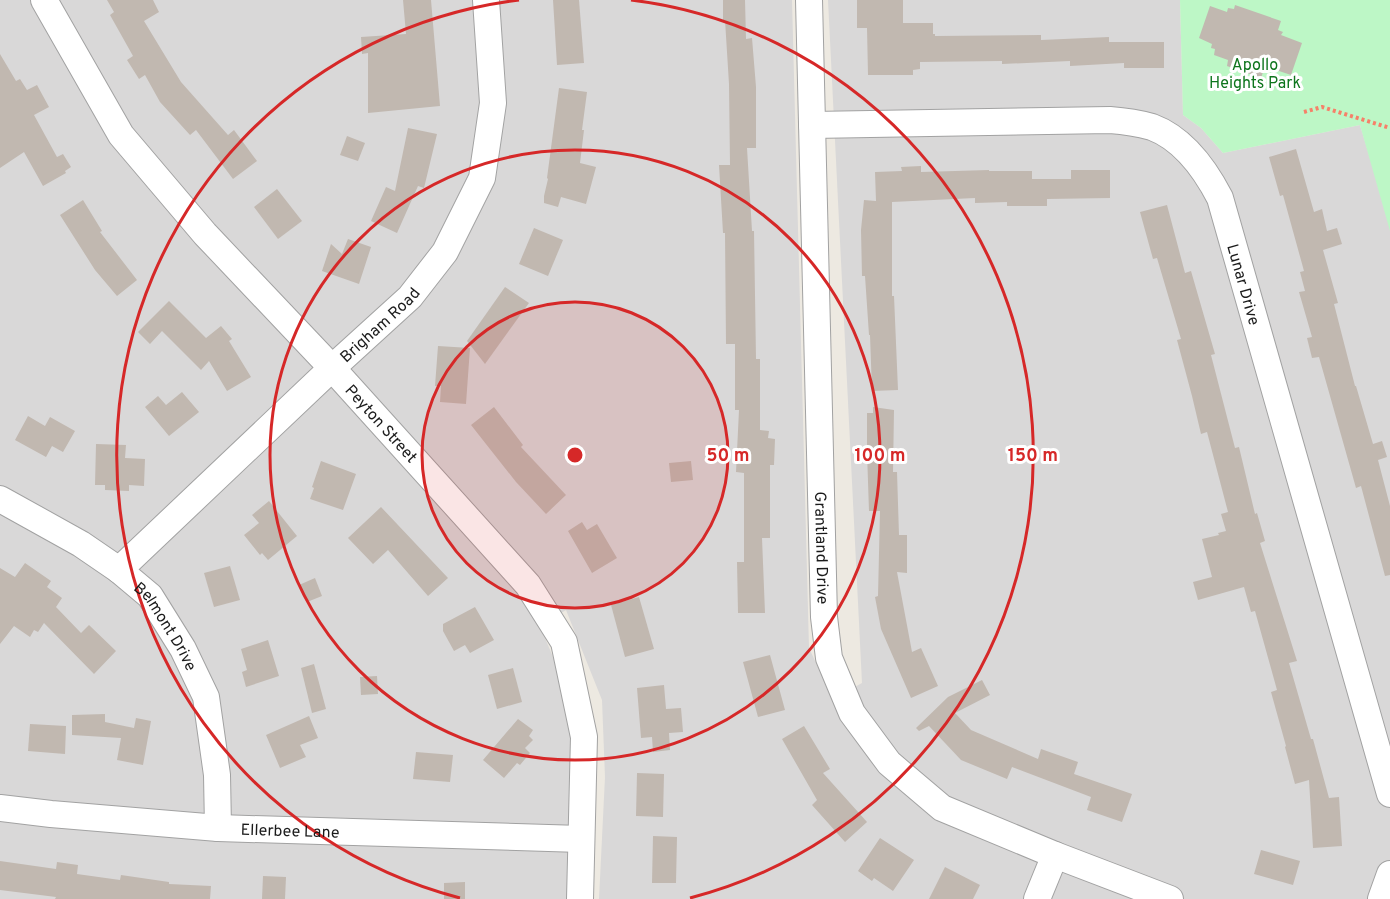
<svg xmlns="http://www.w3.org/2000/svg" width="1390" height="899" font-family="Overpass,sans-serif">
	<rect width="100%" height="100%" fill="#ede9e1"/>
	<!-- residential -->
	<polygon fill="#d9d8d8" points="0,0 792,0 809,648 833,699 862,683 828,0 1180,0 1183,115 1201,128 1223,153 1360,125 1390,224 1390,899 599,899 605,777 602,700 566,610 540,626 561,676 574,761 568,899 0,899"/>
	<!-- park -->
	<polygon fill="#bdf7c6" points="1180,0 1390,0 1390,231 1360,125 1223,153 1201,128 1183,115"/>
	<!-- building -->
	<g fill="#c1b8b0">
		<polygon points="107,0 153,0 159,12 144,21 181,82 228,135 234,130 257,161 233,179 196,130 190,135 160,102 145,75 139,79 127,60 133,56 110,15 114,12"/>
		<polygon points="403,0 431,0 440,106 368,113 368,53 362,54 361,37 406,34"/>
		<polygon points="553,0 579,0 584,63 557,65"/>
		<polygon points="723,0 745,0 746,39 752,38 756,87 756,148 747,148 752,231 754,231 756,359 760,359 760,430 769,431 768,438 775,439 774,465 770,465 770,538 762,538 765,613 738,613 737,562 744,562 744,473 736,472 739,410 735,410 735,344 726,344 725,233 723,233 719,165 730,165 729,84 725,20 723,20"/>
		<polygon points="857,0 903,0 903,23 933,23 933,34 935,34 935,36 1041,35 1041,40 1109,37 1109,42 1164,42 1164,68 1124,68 1124,63 1070,66 1070,61 1002,64 1002,61 920,62 920,69 913,70 913,75 868,75 867,28 857,28"/>
		<polygon points="1235,5 1281,21 1278,30 1283,32 1281,35 1302,43 1291,75 1270,68 1269,71 1264,69 1261,78 1227,66 1228,60 1214,55 1215,49 1211,48 1212,44 1199,38 1210,6 1227,12 1228,8 1234,9"/>
		<polygon points="0,54 16,81 20,79 27,90 37,85 49,107 34,115 57,157 63,154 71,167 65,171 66,173 43,186 24,152 0,168"/>
		<polygon points="559,88 587,92 582,130 584,130 580,163 596,167 586,204 561,197 558,207 544,203 544,196 548,179 547,178"/>
		<polygon points="408,128 437,134 424,188 418,186 397,233 371,221 386,187 395,191"/>
		<polygon points="347,136 365,143 358,161 340,155"/>
		<polygon points="1296,149 1314,212 1322,209 1327,231 1337,228 1342,244 1323,250 1338,303 1334,304 1355,386 1356,386 1373,444 1382,441 1387,457 1378,460 1390,506 1390,575 1385,576 1361,486 1356,488 1319,357 1312,358 1307,338 1312,337 1299,292 1305,291 1300,272 1304,271 1283,195 1280,196 1269,157"/>
		<polygon points="921,166 921,172 989,170 989,171 1032,171 1032,179 1071,179 1071,170 1110,170 1110,198 1047,199 1047,206 1007,206 1007,202 975,203 975,198 892,202 892,296 894,296 898,390 872,391 870,335 869,335 865,276 862,276 861,230 864,200 876,201 875,172 902,171 901,167"/>
		<polygon points="277,189 302,221 278,239 254,207"/>
		<polygon points="83,200 102,231 100,232 137,280 117,296 95,270 60,215"/>
		<polygon points="1167,205 1185,273 1191,271 1215,354 1211,355 1235,448 1239,447 1255,514 1257,513 1265,541 1260,543 1297,661 1289,663 1311,739 1313,739 1329,798 1339,797 1342,846 1313,848 1309,780 1295,784 1285,747 1286,746 1271,692 1277,690 1255,611 1251,612 1244,587 1198,600 1193,582 1212,577 1202,539 1219,535 1218,533 1226,531 1221,514 1228,512 1207,432 1201,434 1192,396 1177,340 1181,339 1157,258 1153,259 1140,212"/>
		<polygon points="534,228 563,240 548,276 519,264"/>
		<polygon points="348,239 371,247 359,284 322,271 331,244 342,254"/>
		<polygon points="505,287 529,303 485,364 467,341"/>
		<polygon points="169,301 206,338 221,326 232,339 229,341 251,377 227,391 209,361 201,370 162,331 150,344 138,332"/>
		<polygon points="438,346 470,348 466,404 440,402 441,386 435,386"/>
		<polygon points="182,392 199,412 169,436 145,407 158,396 166,405"/>
		<polygon points="494,407 523,445 521,447 566,495 546,514 516,482 471,425"/>
		<polygon points="873,407 894,410 893,472 897,472 899,535 907,535 907,573 897,572 912,652 921,648 938,686 911,698 881,629 875,597 878,596 880,511 869,511 867,452 867,413 873,413"/>
		<polygon points="28,416 45,426 50,417 75,431 63,452 52,446 46,457 15,440"/>
		<polygon points="96,444 126,445 125,458 145,459 144,486 129,485 129,491 105,490 105,485 95,485"/>
		<polygon points="321,461 356,474 343,510 310,499 314,488 312,487"/>
		<polygon points="691,461 693,480 671,482 669,463"/>
		<polygon points="269,501 297,536 268,560 262,553 260,555 244,535 259,523 252,515"/>
		<polygon points="381,507 448,578 428,596 388,550 373,564 348,538"/>
		<polygon points="582,522 587,530 597,524 617,558 592,573 568,531"/>
		<polygon points="25,563 51,581 47,587 62,598 56,607 81,633 89,625 116,651 94,674 44,623 38,632 34,630 30,637 14,626 0,644 0,568 15,577"/>
		<polygon points="230,566 240,600 214,607 204,573"/>
		<polygon points="315,578 322,596 307,602 299,585"/>
		<polygon points="639,597 654,649 625,657 611,605"/>
		<polygon points="475,607 494,640 470,653 465,645 454,651 443,631 443,624"/>
		<polygon points="268,640 279,676 246,687 242,672 247,670 241,649"/>
		<polygon points="770,655 785,710 758,717 743,662"/>
		<polygon points="314,664 326,709 312,713 301,668"/>
		<polygon points="513,668 522,702 497,709 488,675"/>
		<polygon points="377,676 378,694 361,695 360,677"/>
		<polygon points="982,680 990,695 955,713 971,730 1038,759 1041,749 1078,762 1074,774 1132,794 1122,822 1087,810 1091,797 1012,767 1007,779 961,760 929,726 919,731 916,728 948,697"/>
		<polygon points="664,685 666,709 681,708 683,732 669,733 670,750 653,752 652,737 641,738 637,688"/>
		<polygon points="105,714 105,722 134,728 136,718 151,721 143,765 117,760 121,738 72,735 72,715"/>
		<polygon points="309,716 318,738 300,745 306,757 280,768 266,735"/>
		<polygon points="518,719 533,730 529,736 533,740 525,748 530,753 520,765 517,763 504,778 483,760"/>
		<polygon points="30,724 66,726 65,754 28,751"/>
		<polygon points="804,726 830,769 823,773 867,822 845,842 812,805 817,800 782,739"/>
		<polygon points="416,752 453,755 450,782 413,779"/>
		<polygon points="637,773 664,774 663,817 636,816"/>
		<polygon points="653,836 677,837 676,883 652,883"/>
		<polygon points="880,838 914,860 893,891 874,878 872,881 858,871"/>
		<polygon points="1261,850 1300,861 1293,885 1254,874"/>
		<polygon points="0,861 56,869 57,862 78,865 77,874 120,880 121,875 169,882 169,884 211,886 210,899 55,899 56,897 0,890"/>
		<polygon points="945,867 980,885 973,899 929,899"/>
		<polygon points="263,876 286,877 285,899 262,899"/>
		<polygon points="465,882 465,899 444,899 444,883"/>
	</g>
	<g fill="none" stroke-linecap="round" stroke-linejoin="round">
		<!-- minor casing -->
		<g stroke="#a2a2a2" stroke-width="28">
			<g id="minor">
				<path id="s1" d="M44,0L121,135L205,234L332,368L528,585L564,642L584,737L580,899"/>
				<path id="s2" d="M809,0L824,617L829,658L852,713L889,763L942,808L1055,855L1170,899"/>
				<path id="s3" d="M812,125L1110,120C1124,121 1138,123 1152,127C1184,139 1205,169 1220,198C1275,397 1334,595 1390,794"/>
				<path id="s4" d="M0,499L81,544L119,570L150,596L183,649L206,697L217,775L218,828"/>
				<path id="s5" d="M119,570L332,368L410,297L445,252L482,178L493,103L486,0"/>
				<path id="s6" d="M0,808L51,814L218,828L581,839"/>
				<polyline points="1037,899 1055,855"/>
				<polyline points="1381,899 1390,874"/>
			</g>
		</g>
		<!-- path -->
		<polyline stroke="#f68169" stroke-width="4" stroke-dasharray="3 3" stroke-linecap="butt" points="1304,112 1322,107 1390,128"/>
		<!-- minor -->
		<use href="#minor" stroke="#fff" stroke-width="26"/>
	</g>
	<!-- distance rings -->
	<circle cx="575" cy="455" r="153" fill="#d62828" fill-opacity=".12"/>
	<g fill="none" stroke="#d62828" stroke-width="3">
		<circle cx="575" cy="455" r="153"/>
		<circle cx="575" cy="455" r="305"/>
		<path d="M460 898A458 458 0 0 1 519 0M631 0A458 458 0 0 1 690 898"/>
	</g>
	<g text-anchor="middle" stroke-width="6" stroke-linejoin="round" paint-order="stroke">
		<!-- park labels -->
		<g font-size="16" fill="#0e751d" stroke="#fff">
			<text x="1255" y="70">Apollo<tspan x="1255" dy="18">Heights Park</tspan></text>
		</g>
		<!-- street labels -->
		<g font-size="16" fill="#1b1b1b" stroke="#fff">
			<text dy="6" stroke="none"><textPath href="#s3" startOffset="531">Lunar Drive</textPath></text>
			<text dy="6" stroke="none"><textPath href="#s5" startOffset="358">Brigham Road</textPath></text>
			<text dy="6" stroke="none"><textPath href="#s1" startOffset="544">Peyton Street</textPath></text>
			<text dy="6" stroke="none"><textPath href="#s2" startOffset="548">Grantland Drive</textPath></text>
			<text dy="6" stroke="none"><textPath href="#s4" startOffset="213">Belmont Drive</textPath></text>
			<text dy="6" stroke="none"><textPath href="#s6" startOffset="291">Ellerbee Lane</textPath></text>
		</g>
	</g>
	<circle cx="575" cy="455" r="9" fill="#d62828" stroke="#fff" stroke-width="3"/>
	<g font-size="18" text-anchor="middle" font-weight="bold" fill="#d62828" stroke="#fff" stroke-width="6" stroke-linejoin="round" paint-order="stroke">
		<text x="728" y="461">50 m</text>
		<text x="880" y="461">100 m</text>
		<text x="1033" y="461">150 m</text>
	</g>
</svg>
